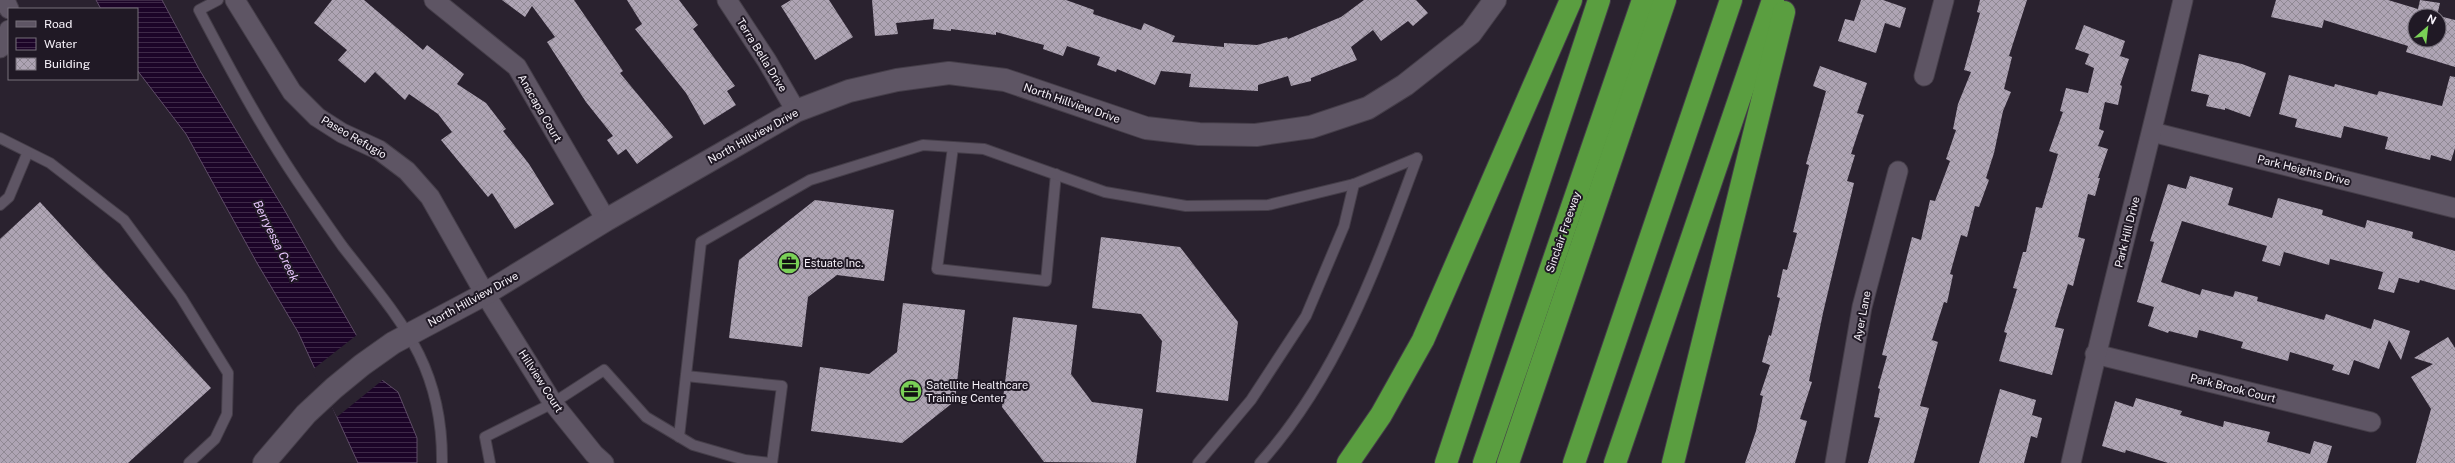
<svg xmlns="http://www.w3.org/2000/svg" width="2455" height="463" font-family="'Public Sans',sans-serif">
	<defs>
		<pattern id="water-rules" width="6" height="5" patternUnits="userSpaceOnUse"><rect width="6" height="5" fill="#1c0428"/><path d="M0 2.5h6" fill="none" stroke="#3e2948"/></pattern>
		<pattern id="building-cross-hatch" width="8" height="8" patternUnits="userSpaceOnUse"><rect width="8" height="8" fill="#aea4b4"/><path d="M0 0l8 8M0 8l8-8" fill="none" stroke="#908994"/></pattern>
	</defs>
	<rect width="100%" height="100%" fill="#2a222f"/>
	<!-- water -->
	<polygon fill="url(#water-rules)" stroke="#5e4c67" points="96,0 162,0 199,69 285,211 382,380 398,392 417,438 417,463 358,463 298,332 257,263 186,134 137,70 137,9 101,9"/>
	<!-- pier -->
	<polygon fill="#2a222f" points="358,334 384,379 337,417 312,370"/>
	<!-- building -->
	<g fill="url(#building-cross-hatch)">
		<polygon points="332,0 364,0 423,50 427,45 464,74 457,84 486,103 506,129 503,131 529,164 554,204 515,229 492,193 488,197 441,140 452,132 438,114 409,94 405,100 375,72 365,83 338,60 347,50 314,23"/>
		<polygon points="502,0 574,0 623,71 620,73 673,137 637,164 626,149 618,155 607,140 613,136 586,102 547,42 555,37 532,6 525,17"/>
		<polygon points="627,0 679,0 698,25 693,29 735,86 727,91 736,105 704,125 686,93 635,29 642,24"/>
		<polygon points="791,0 829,0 853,37 815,60 781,6"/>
		<polygon points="872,0 1066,0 1094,10 1093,14 1141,30 1144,23 1175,36 1172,42 1224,47 1224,43 1257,45 1287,37 1288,39 1341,17 1364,0 1416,0 1428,13 1413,26 1408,21 1381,41 1373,30 1351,47 1357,60 1311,78 1311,81 1291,86 1288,76 1258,85 1258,91 1189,87 1191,74 1161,71 1155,85 1117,69 1116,72 1097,65 1100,57 1067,46 1063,56 1043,49 1044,45 996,32 996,35 951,29 951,31 933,29 934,19 896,23 898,34 875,36"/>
		<polygon points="1861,0 1883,0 1906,8 1900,28 1885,23 1876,53 1838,41 1845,19 1854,21"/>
		<polygon points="1980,0 2027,0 2009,56 2012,57 2004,89 2011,92 2003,111 1994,153 1986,178 1989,180 1979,207 1975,206 1967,237 1961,235 1950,274 1953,275 1947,303 1944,302 1932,340 1938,342 1920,406 1929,408 1914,463 1868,463 1880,418 1874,417 1880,389 1878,388 1887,356 1882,355 1912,237 1921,240 1930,200 1935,201 1950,161 1946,159 1956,130 1953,129 1958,104 1971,72 1964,70 1980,13 1977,12"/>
		<polygon points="2276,0 2388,0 2418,9 2420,0 2440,3 2437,16 2415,16 2415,40 2439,40 2439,16 2455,20 2455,67 2406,52 2408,46 2324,20 2322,28 2271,17"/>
		<polygon points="2084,25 2125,41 2120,56 2129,59 2120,85 2122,86 2118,105 2105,102 2099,129 2104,131 2098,146 2108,149 2098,178 2100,178 2095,196 2088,194 2078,237 2085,239 2076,274 2073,286 2068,284 2055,327 2064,329 2052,375 1999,361 2007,333 2004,332 2017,289 2013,288 2023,252 2026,252 2036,207 2042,208 2058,154 2049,151 2063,112 2060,111 2066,88 2088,93 2094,68 2085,64 2089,54 2075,49"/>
		<polygon points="2199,54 2242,64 2266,73 2250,117 2225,108 2225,110 2206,106 2209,95 2191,91"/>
		<polygon points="1820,66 1867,83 1857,113 1864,115 1851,154 1855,155 1847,181 1854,183 1823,313 1809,381 1812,382 1800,419 1807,421 1795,463 1745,463 1756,431 1763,396 1760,395 1770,365 1762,362 1769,335 1771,336 1780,298 1777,297 1783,269 1787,270 1797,233 1793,232 1809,165 1806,164 1826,91 1813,86"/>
		<polygon points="2289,75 2334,87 2335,84 2377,95 2379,91 2442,106 2450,76 2455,77 2455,148 2451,161 2431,155 2430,160 2385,149 2388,137 2344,126 2341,138 2295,127 2297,119 2279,114"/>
		<polygon points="2190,176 2233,188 2228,205 2272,218 2278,198 2323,210 2322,215 2365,228 2367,220 2413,232 2412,238 2455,251 2455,290 2420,280 2419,283 2399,278 2394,293 2378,289 2383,272 2330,259 2329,265 2284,252 2280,266 2262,261 2267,246 2182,221 2161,282 2200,295 2202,289 2233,297 2235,291 2258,297 2257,301 2324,320 2326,314 2371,329 2374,319 2410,331 2401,360 2389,340 2379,369 2354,360 2349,375 2332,370 2334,365 2290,352 2288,361 2241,348 2243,342 2199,330 2197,338 2169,331 2168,333 2148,326 2154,307 2137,302 2154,242 2150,241 2168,184 2186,189"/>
		<polygon points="815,200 894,210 884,281 837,275 808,297 802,347 729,338 739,260"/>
		<polygon points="40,202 211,388 128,463 0,463 0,239"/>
		<polygon points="1101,237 1180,247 1238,322 1228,401 1156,392 1162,341 1141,314 1092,308"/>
		<polygon points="903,303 965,310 955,401 902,443 811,431 820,367 869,374 897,352"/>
		<polygon points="1013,317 1077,325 1071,374 1092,402 1143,409 1136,463 1044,462 1002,407"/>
		<polygon points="2448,337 2455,348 2455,463 2416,463 2431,409 2411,377 2433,364 2414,358"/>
		<polygon points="2000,389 2036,400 2032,415 2042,418 2037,438 2031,436 2024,463 1979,463"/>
		<polygon points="2136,398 2182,411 2180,415 2223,427 2224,421 2270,432 2267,442 2310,454 2314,441 2332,446 2327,463 2168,463 2126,450 2125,453 2102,446 2115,401 2133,407"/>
	</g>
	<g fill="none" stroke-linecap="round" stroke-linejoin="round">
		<!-- service casing -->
		<g stroke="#453e49" stroke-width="12">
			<g id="service">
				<path d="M218,0L199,10C230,69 261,127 298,182C313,204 328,226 343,247C400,320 443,364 442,463"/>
				<polyline points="0,138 50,163 124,220 181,297 228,373 227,414 215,439 189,463"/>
				<polyline points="953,147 937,269 1046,281 1056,174"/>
				<polyline points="0,205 9,197 27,154"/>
				<polyline points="686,376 782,386 772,463"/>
				<polyline points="679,437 701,242 810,180 923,145 984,149 1105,192 1186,206 1268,205 1354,184 1417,158"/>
				<polyline points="490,463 485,437 553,403 604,370 646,417 693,445 745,460 771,463"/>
				<polyline points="1198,463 1251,400 1306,316 1344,226 1354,184"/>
				<path d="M1260,463C1338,376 1377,266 1417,158"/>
			</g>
		</g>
		<!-- minor casing -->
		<g stroke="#453e49" stroke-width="21">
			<g id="minor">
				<polyline points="5,0 9,9"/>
				<polyline points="235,0 292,92 317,117 342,133 379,150 407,171 430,197 485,294 553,403 594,454 604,463"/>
				<polyline points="434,0 517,67 606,220"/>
				<polyline points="727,0 767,61 796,111"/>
				<polyline points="0,48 6,42 9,30"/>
				<polyline points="1924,76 1944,0"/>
				<polyline points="2152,132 2455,208"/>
				<polyline points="2095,354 2371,422"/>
				<polyline points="1835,463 1862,307 1898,171"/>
				<path d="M2071,463C2106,308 2147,155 2183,0"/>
			</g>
		</g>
		<!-- tertiary casing -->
		<g stroke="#453e49" stroke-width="24">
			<polyline id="tertiary" points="264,463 306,414 334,388 362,365 393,343 485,294 606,220 796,111 849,91 897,80 949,73 1005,80 1146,128 1199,134 1256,135 1311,127 1368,108 1405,85 1471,33 1495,0"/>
		</g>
		<!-- motorway casing -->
		<g stroke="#453e49" stroke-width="24">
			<g id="motorway">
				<polyline points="1348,463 1381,415 1423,340 1571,0"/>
				<polyline points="1446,463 1599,0"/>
				<polyline points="1484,463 1643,0"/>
				<polyline points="1508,463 1665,0"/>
				<polyline points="1574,463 1731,0"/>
				<polyline points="1615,463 1773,0"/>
				<polyline points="1673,463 1784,12"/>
			</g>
		</g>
		<!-- service -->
		<use href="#service" stroke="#5e5564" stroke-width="10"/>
		<!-- minor -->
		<use href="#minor" stroke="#5e5564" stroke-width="19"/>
		<!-- tertiary -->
		<use href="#tertiary" stroke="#5e5564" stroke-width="22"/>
		<!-- motorway -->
		<use href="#motorway" stroke="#5a9e40" stroke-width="22"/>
	</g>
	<!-- icons -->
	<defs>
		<g id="office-disc" transform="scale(1.15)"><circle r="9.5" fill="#7ad157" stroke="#201925"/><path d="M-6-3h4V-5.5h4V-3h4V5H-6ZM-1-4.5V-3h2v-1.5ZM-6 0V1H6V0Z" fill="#111"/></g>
	</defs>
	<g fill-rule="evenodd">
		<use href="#office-disc" x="789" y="263"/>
		<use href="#office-disc" x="911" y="391"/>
	</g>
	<g text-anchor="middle" stroke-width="4" stroke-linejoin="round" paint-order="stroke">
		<!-- street labels -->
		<g font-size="11" fill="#f8f3fb" stroke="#201925">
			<text transform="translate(762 55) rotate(58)" y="4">Terra Bella Drive</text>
			<text transform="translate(1072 103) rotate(19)" y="4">North Hillview Drive</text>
			<text transform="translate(540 108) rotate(60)" y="4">Anacapa Court</text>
			<text transform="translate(753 136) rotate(-29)" y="4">North Hillview Drive</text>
			<text transform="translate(354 137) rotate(30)" y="4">Paseo Refugio</text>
			<text transform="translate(2304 170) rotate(14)" y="4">Park Heights Drive</text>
			<text transform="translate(1563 232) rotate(-71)" y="4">Sinclair Freeway</text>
			<text transform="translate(2127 232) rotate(-76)" y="4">Park Hill Drive</text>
			<text transform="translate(473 299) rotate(-29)" y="4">North Hillview Drive</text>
			<text transform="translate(1862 316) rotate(-79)" y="4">Ayer Lane</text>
			<text transform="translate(541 381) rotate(57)" y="4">Hillview Court</text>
			<text transform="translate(2233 388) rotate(14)" y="4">Park Brook Court</text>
		</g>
		<!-- poi labels -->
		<g font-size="11" fill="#f8f3fb" stroke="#201925" text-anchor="start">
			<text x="804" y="267">Estuate Inc.</text>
			<text x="926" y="389">Satellite Healthcare<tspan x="926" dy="13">Training Center</tspan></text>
		</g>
		<!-- water labels -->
		<g font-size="12" font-style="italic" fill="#e9c8ff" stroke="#201925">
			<text transform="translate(276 241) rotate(64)" y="4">Berryessa Creek</text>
		</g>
	</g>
	<!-- legend -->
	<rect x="8" y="8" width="130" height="72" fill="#201925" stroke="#76707b"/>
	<rect x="16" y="21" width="20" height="6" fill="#5e5564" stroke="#76707b"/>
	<text x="44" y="28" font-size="12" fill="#f8f3fb">Road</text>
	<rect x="16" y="38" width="20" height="12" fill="url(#water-rules)" stroke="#76707b"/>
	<text x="44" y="48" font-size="12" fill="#f8f3fb">Water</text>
	<rect x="16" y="58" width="20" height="12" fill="url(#building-cross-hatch)" stroke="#76707b"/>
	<text x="44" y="68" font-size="12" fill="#f8f3fb">Building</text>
	<!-- north arrow -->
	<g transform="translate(2427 28) rotate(28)"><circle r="19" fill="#201925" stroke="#76707b"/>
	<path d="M0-3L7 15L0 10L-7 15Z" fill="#7ad157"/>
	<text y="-6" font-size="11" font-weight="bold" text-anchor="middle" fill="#f8f3fb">N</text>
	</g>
</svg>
